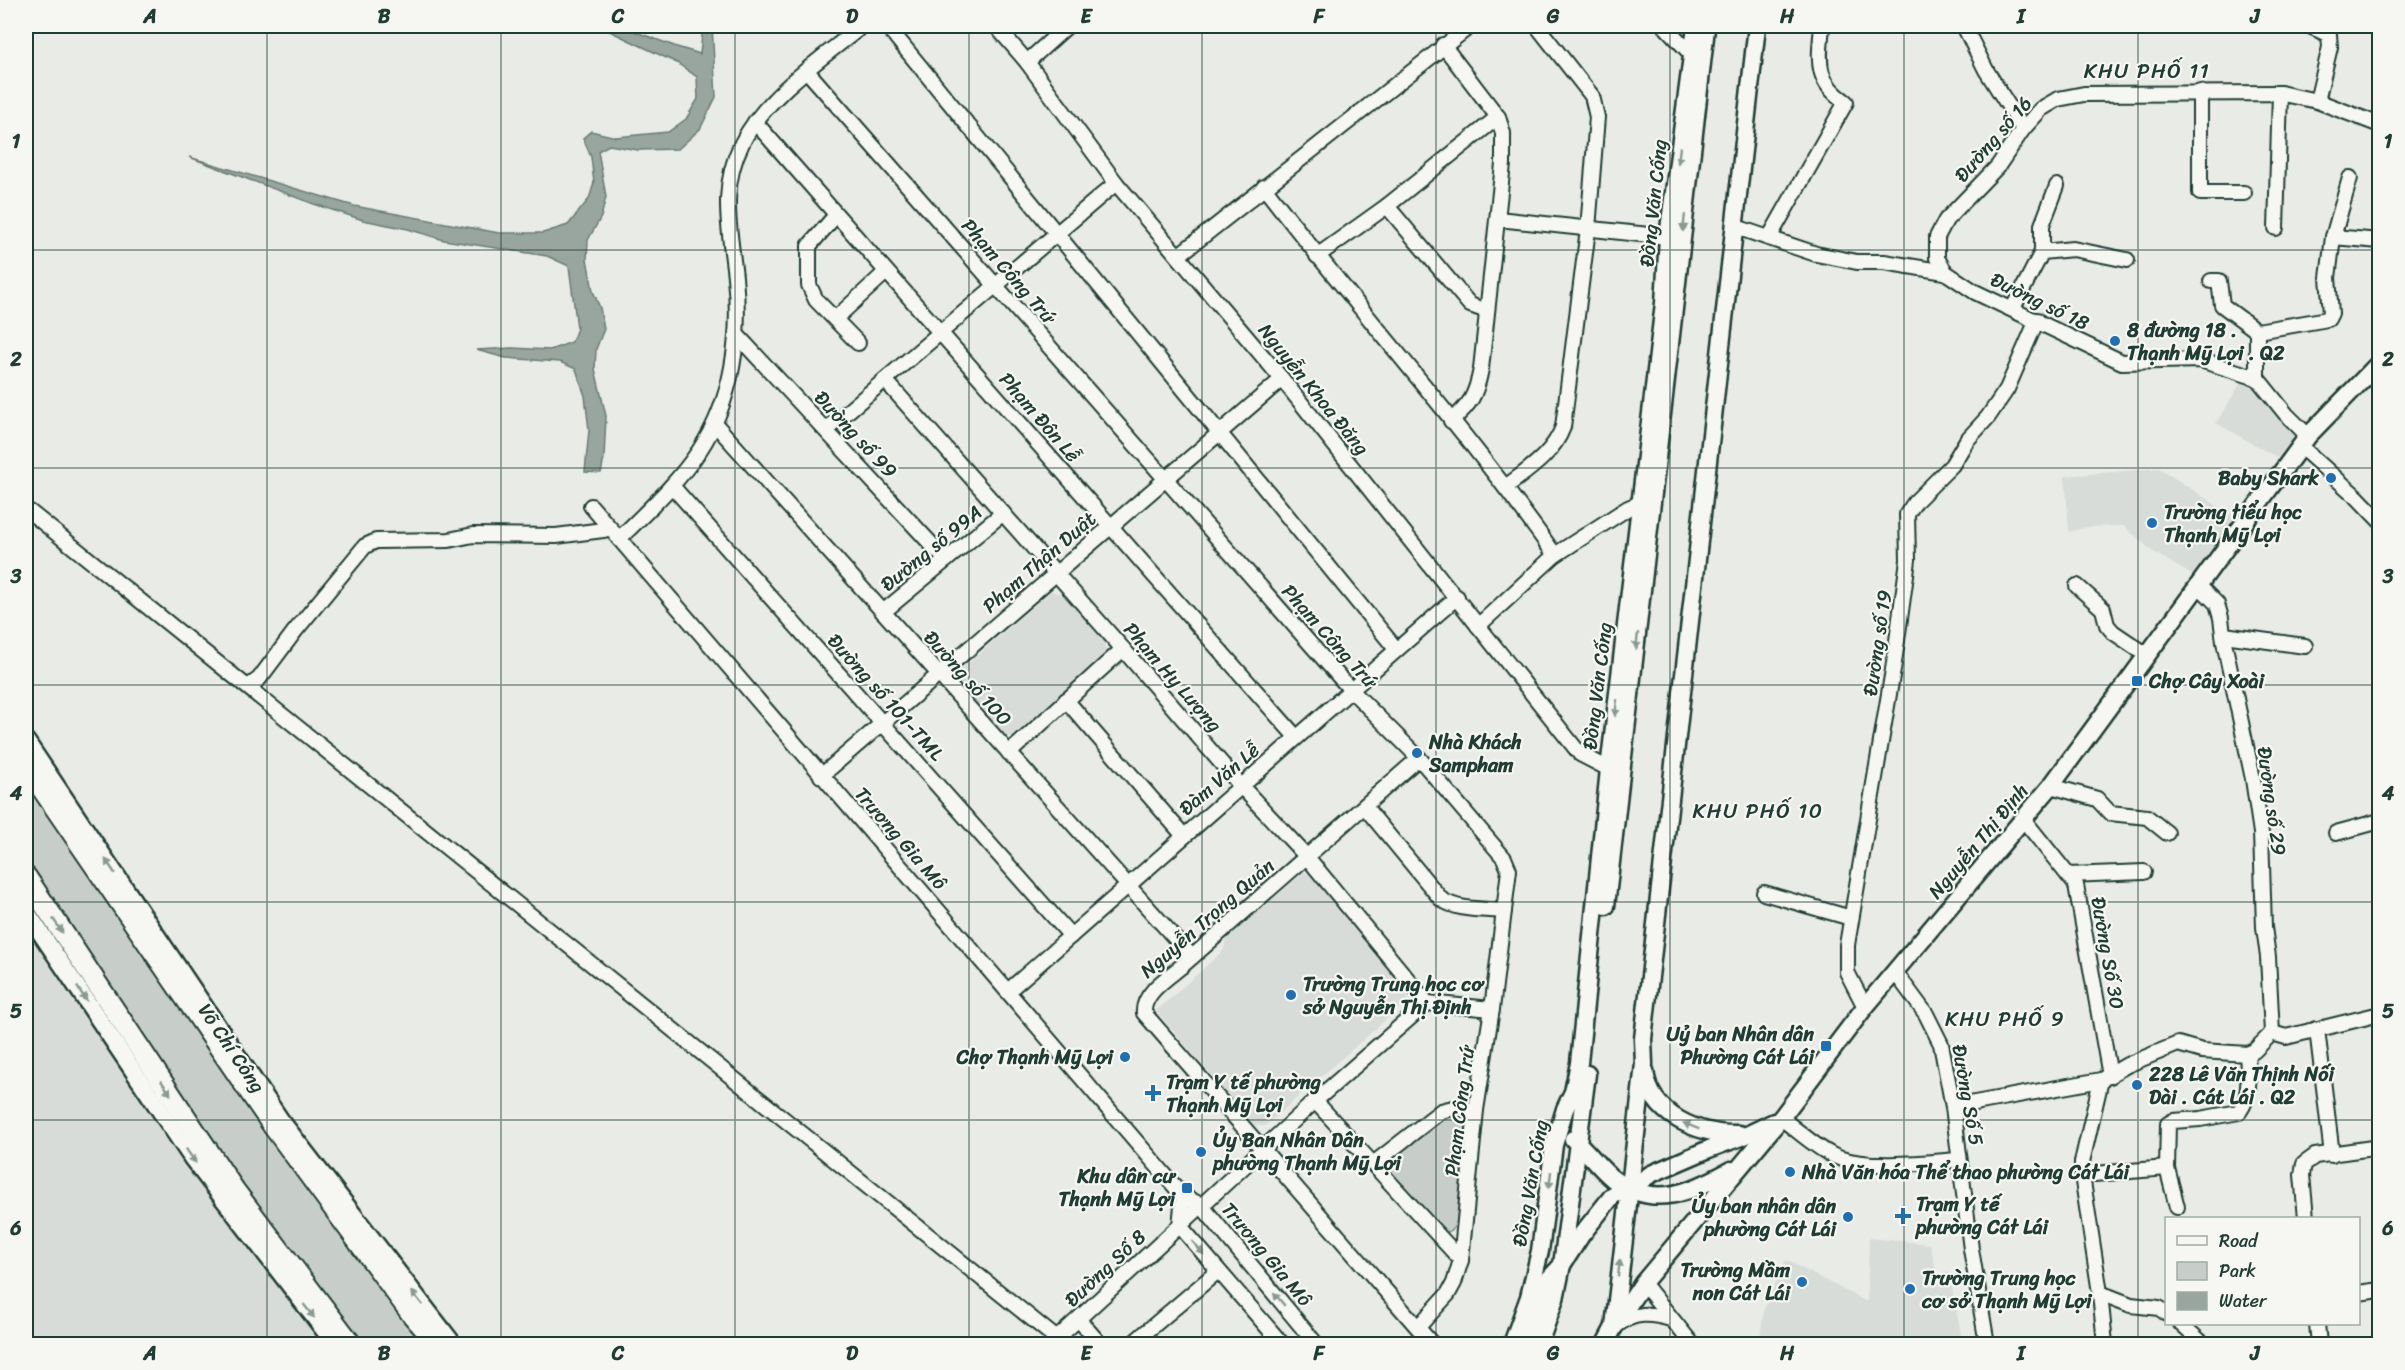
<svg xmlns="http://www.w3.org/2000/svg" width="2405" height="1370" font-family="Sriracha,sans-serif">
	<rect width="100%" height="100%" fill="#e9ebe7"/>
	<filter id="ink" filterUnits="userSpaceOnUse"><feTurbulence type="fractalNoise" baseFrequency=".0167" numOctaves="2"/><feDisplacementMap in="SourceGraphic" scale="12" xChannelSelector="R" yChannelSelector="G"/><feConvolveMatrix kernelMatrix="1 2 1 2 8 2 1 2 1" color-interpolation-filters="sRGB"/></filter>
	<g filter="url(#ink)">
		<!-- built -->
		<g fill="#d8dcd8">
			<polygon points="2243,379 2262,391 2301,436 2282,460 2216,423"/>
			<polygon points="2159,468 2239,520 2197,578 2153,552 2124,526 2087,527 2069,532 2065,476"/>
			<polygon points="1051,591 1064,595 1105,643 1105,656 1014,736 1002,737 956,683 955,677 958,672"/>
			<polygon points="1304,872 1315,874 1408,989 1407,1001 1265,1126 1254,1125 1156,1011 1224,950 1226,939"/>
			<polygon points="26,927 176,1149 326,1344 26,1344"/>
			<polygon points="1869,1238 1930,1244 1937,1275 1949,1272 1963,1344 1759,1344 1764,1309 1786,1260 1867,1302"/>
		</g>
		<!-- green -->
		<g fill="#c7cec9" stroke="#73867e" stroke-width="1.5">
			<polygon points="26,775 435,1344 362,1344 311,1284 224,1167 26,867"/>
			<path d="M1440,1111L1465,1115L1470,1125L1458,1220C1455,1227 1452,1232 1443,1233L1386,1169V1157Z"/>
		</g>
		<!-- water -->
		<polygon fill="#99a6a0" stroke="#687c75" stroke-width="1.5" points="599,26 620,26 677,47 700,54 703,26 712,26 716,97 700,129 678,149 638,150 609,145 598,151 606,197 601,217 588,240 587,259 593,291 600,308 604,329 596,349 595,369 606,416 604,458 601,473 585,472 589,430 585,396 576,369 560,362 506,358 476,350 512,348 550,350 572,342 577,328 569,266 547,256 444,240 408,229 363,220 314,204 189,157 354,206 499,233 543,233 568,225 589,199 594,183 591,157 583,138 591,131 616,137 668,132 686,119 698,99 697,77 677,63"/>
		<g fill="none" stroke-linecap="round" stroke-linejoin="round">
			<!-- minor casing -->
			<g stroke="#1f3d34" stroke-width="18">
				<g id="minor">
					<polyline points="887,26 1396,649"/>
					<polyline points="996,26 1027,62 1116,183 1282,379 1580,754 1609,769"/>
					<polyline points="1665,26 1692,55"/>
					<polyline points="1964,26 1986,70 2023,129"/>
					<polyline points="2310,26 2329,35 2330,47 2317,101"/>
					<path d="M1443,45L1498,117L1503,133V164L1481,369C1476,395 1471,404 1451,421"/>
					<polyline points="1027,62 1067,26"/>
					<polyline points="807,71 1350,689 1419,758 1504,858 1509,870 1492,1009 1476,1110 1461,1260 1454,1283 1448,1294 1418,1327"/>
					<polyline points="2200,92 2200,193 2244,193"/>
					<polyline points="755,122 1296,737"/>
					<path d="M1264,187C1359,311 1465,428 1555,555"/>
					<polyline points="1387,206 1470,305 1487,311"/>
					<polyline points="836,215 809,246 809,285 816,300 858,343"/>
					<polyline points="1498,219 1668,237"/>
					<polyline points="2276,228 2280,93"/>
					<polyline points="1742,229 1816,254 1857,262 1884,262 1945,272 1975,292 2122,362 2200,360 2257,378 2286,414 2308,436"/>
					<polyline points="2333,237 2350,178"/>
					<path d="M1769,238L1846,102C1814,81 1819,60 1822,26"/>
					<polyline points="2042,252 2042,225 2057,186"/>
					<polyline points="1179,255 1470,26"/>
					<polyline points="1317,256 1387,206 1498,117"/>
					<polyline points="1945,272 1937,258 1937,237 1946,220 1998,166 2023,129 2041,109 2058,99 2084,94 2280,93 2317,101 2380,125"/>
					<polyline points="2211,281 2219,281 2222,305 2257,331 2257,378"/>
					<polyline points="2013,308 2042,252 2073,249 2127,260"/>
					<polyline points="835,319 886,272"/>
					<polyline points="2257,331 2328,319 2331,313 2328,278 2333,237 2380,241"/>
					<polyline points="737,335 946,560"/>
					<polyline points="885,380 1123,649 1241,786 1307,857 1427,1003"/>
					<polyline points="715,424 1192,957"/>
					<polyline points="826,430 1116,183"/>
					<polyline points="2301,447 2358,498 2380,521"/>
					<polyline points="672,486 1071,936"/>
					<path d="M1507,486C1529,469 1553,454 1563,427L1588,229L1597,117L1592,96L1537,26"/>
					<polyline points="591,506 1183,1196 1201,1205 1316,1344"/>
					<polyline points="30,512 1057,1339"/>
					<path d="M619,539C647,511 677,484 699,451C733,400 741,337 735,277C730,229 719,189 742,143C766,96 822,58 862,26"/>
					<polyline points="2198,585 2217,604 2221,618 2224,642 2253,779 2261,833 2264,927 2268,957 2272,1033"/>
					<polyline points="2077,586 2103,609 2107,625 2113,632 2147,655"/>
					<polyline points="883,612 1003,513"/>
					<polyline points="1478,626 1555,555 1628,508 1640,503"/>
					<polyline points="2224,635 2305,646"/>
					<polyline points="248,687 259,679 295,631 365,546 376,541 449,540 473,535 556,536 611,529"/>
					<polyline points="1066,700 1184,836"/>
					<polyline points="1009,753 1123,649"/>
					<path d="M1419,758L1183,965C1169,977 1142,993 1144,1013L1432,1344"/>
					<polyline points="821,776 1282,379"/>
					<polyline points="2051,786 2097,799 2110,813 2147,817 2167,833"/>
					<path d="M1365,807L1441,899C1458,911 1484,909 1504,911"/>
					<polyline points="2023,819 2076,885 2110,1076"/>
					<polyline points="2336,833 2380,821"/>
					<polyline points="2068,875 2144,872"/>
					<polyline points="1764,893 1851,918"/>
					<polyline points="1895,972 1926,1014 1941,1044 1953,1107 1971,1249 1987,1344"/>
					<polyline points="1008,991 1457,597"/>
					<polyline points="1427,1003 1492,1009"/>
					<polyline points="1865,1007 1847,972 1847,945 1893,670 1908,560 1907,514 1915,502 1952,465 1967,440 1988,417 2007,389 2037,320"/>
					<polyline points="2317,1029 2332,1155"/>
					<polyline points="2101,1080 2082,1162 2082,1175 2100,1293 2131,1305 2159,1308 2166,1313"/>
					<polyline points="1315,1101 1461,1260"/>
					<polyline points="1953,1107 2101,1080 2127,1065 2178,1044 2202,1051 2247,1054 2254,1051 2272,1033 2286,1037 2380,1014"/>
					<path d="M1781,1118C1797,1130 1813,1145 1830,1154C1860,1171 1924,1162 1959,1160"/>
					<polyline points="1373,1164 1441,1111 1453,1108 1476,1110"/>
					<polyline points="2082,1175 2167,1168"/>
					<polyline points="1183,1196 1180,1226 1282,1344"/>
					<path d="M2177,1207L2167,1168L2168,1124L2173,1121L2200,1119L2239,1112C2252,1095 2248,1074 2247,1054"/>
					<polyline points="2306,1218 2302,1175 2304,1164 2315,1156 2380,1147"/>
					<polyline points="1643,1283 1692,1344"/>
					<polyline points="2100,1293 2105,1344"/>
					<polyline points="2358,1293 2380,1290"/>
					<polyline points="1079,1320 1100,1344"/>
					<polyline points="2181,1324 2203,1344"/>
					<polyline points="2317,1324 2319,1344"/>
					<path d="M1617,1325C1635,1312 1650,1313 1671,1319"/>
					<polyline points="1051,1344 1315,1101 1427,1003"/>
					<polyline points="1132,1344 1218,1271"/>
				</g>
			</g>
			<!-- major casing -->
			<g stroke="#1f3d34" stroke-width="21">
				<g id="major">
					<polyline points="26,741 281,1121 453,1344"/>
					<polyline points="1606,906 1706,28"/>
					<polyline points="26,911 192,1158 335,1344"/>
					<path d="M1645,1071C1650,1116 1699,1135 1739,1134"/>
					<path d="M1573,1139C1588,1151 1598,1167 1613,1179C1654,1210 1692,1192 1731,1170"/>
					<polyline points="1614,1327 1644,1064 1643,1039 1757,26"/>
					<polyline points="1512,1344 1529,1297 1540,1251 1554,1145 1565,1109 1573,1092 1579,1063 1609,769 1664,303 1668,237 1696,26"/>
					<polyline points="1526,1344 1548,1280 1562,1265 1582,1234 1613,1195 1629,1189 1651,1174 1709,1149 1749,1134 1774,1122"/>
					<polyline points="1539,1344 1555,1299 1562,1265 1587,1074"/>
					<polyline points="1605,1344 1614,1327 1643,1283 1781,1118 1865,1007 2051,786 2308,436 2380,362"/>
				</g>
			</g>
			<!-- highway casing -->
			<g stroke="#1f3d34" stroke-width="24">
				<g id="highway">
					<polyline points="26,765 274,1127 411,1313 438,1344"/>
					<polyline points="26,877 234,1190 351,1344"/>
				</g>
			</g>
			<!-- minor -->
			<use href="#minor" stroke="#f6f6f2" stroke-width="14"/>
			<!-- major -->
			<use href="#major" stroke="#f6f6f2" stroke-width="16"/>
			<!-- highway -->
			<use href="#highway" stroke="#f6f6f2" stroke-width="20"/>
		</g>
		<!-- one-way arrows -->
		<defs><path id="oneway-solid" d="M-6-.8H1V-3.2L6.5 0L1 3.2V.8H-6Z" transform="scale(1.5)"/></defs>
		<g fill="#8a9a93">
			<use href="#oneway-solid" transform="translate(1679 155) rotate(97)"/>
			<use href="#oneway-solid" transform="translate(1684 223) rotate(96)"/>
			<use href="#oneway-solid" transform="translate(1637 641) rotate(97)"/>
			<use href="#oneway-solid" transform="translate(1616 708) rotate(97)"/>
			<use href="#oneway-solid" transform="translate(110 866) rotate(-124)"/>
			<use href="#oneway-solid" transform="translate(58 926) rotate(56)"/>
			<use href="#oneway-solid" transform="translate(82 994) rotate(56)"/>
			<use href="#oneway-solid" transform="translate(166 1088) rotate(56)"/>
			<use href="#oneway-solid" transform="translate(1691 1126) rotate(-158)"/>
			<use href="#oneway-solid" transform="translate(191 1156) rotate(55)"/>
			<use href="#oneway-solid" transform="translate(1550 1180) rotate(97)"/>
			<use href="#oneway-solid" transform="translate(1198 1248) rotate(50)"/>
			<use href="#oneway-solid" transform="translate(1619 1268) rotate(-83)"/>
			<use href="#oneway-solid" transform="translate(417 1298) rotate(-128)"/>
			<use href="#oneway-solid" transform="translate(1279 1299) rotate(-130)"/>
			<use href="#oneway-solid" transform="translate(309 1311) rotate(52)"/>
		</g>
	</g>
	<!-- grid -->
	<path fill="none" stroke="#1f3d34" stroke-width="1.5" stroke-opacity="0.55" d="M267,26V1344M501,26V1344M735,26V1344M969,26V1344M1202,26V1344M1436,26V1344M1670,26V1344M1904,26V1344M2138,26V1344M26,250H2380M26,468H2380M26,685H2380M26,902H2380M26,1120H2380"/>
	<!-- markers -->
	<g fill="#1f6fb2" stroke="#f6f6f2" stroke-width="2">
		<circle cx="2115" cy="341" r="6"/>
		<circle cx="2331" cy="478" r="6"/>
		<circle cx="2152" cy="523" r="6"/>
		<rect x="2131" y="675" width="12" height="12" rx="3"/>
		<circle cx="1417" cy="753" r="6"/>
		<circle cx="1291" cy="995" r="6"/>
		<rect x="1820" y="1040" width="12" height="12" rx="3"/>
		<circle cx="1125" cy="1057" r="6"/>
		<circle cx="2137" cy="1085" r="6"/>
		<path d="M1150 1084h6v6h6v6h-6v6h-6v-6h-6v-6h6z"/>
		<circle cx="1201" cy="1152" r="6"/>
		<circle cx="1790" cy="1172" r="6"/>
		<rect x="1181" y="1182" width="12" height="12" rx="3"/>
		<path d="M1900 1207h6v6h6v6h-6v6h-6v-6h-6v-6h6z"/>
		<circle cx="1848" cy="1217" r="6"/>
		<circle cx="1802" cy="1282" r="6"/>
		<circle cx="1910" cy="1289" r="6"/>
	</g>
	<g text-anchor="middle" stroke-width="4.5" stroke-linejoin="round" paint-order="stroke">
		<!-- street labels -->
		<g font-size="20" fill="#1f3d34" stroke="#f6f6f2">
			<text transform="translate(1993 139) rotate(-49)" y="7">Đường số 16</text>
			<text transform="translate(1653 203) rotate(-84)" y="7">Đồng Văn Cống</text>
			<text transform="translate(1009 271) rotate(49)" y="7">Phạm Công Trứ</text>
			<text transform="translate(2040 301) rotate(26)" y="7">Đường số 18</text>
			<text transform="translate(1314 389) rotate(51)" y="7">Nguyễn Khoa Đăng</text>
			<text transform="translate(1040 417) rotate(49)" y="7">Phạm Đôn Lễ</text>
			<text transform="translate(856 434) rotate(47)" y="7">Đường số 99</text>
			<text transform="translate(931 548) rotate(-39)" y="7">Đường số 99A</text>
			<text transform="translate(1039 562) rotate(-41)" y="7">Phạm Thận Duật</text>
			<text transform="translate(1330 636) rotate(48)" y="7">Phạm Công Trứ</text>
			<text transform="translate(1877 643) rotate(-82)" y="7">Đường số 19</text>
			<text transform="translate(1173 677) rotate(49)" y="7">Phạm Hy Lượng</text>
			<text transform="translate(968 678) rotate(48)" y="7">Đường số 100</text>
			<text transform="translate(1597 686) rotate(-83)" y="7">Đồng Văn Cống</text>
			<text transform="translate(886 697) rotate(48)" y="7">Đường số 101-TML</text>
			<text transform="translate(1219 779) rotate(-41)" y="7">Đàm Văn Lễ</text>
			<text transform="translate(2272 801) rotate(82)" y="7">Đường số 29</text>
			<text transform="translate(901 838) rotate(49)" y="7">Trương Gia Mô</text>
			<text transform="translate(1978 841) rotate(-50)" y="7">Nguyễn Thị Định</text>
			<text transform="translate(1207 918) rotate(-41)" y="7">Nguyễn Trọng Quản</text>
			<text transform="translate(2108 953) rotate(80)" y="7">Đường Số 30</text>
			<text transform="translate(232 1048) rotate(56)" y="7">Võ Chí Công</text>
			<text transform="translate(1968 1095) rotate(80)" y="7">Đường Số 5</text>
			<text transform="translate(1459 1111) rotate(-83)" y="7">Phạm Công Trứ</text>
			<text transform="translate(1530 1183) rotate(-80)" y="7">Đồng Văn Cống</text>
			<text transform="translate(1267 1254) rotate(50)" y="7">Trương Gia Mô</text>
			<text transform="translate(1105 1268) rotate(-43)" y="7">Đường Số 8</text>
		</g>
		<!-- poi labels -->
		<g font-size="20" font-weight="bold" fill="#1f3d34" stroke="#f6f6f2" text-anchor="start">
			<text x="2127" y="337">8 đường 18 .<tspan x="2127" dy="23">Thạnh Mỹ Lợi . Q2</tspan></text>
			<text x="2319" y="485" text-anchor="end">Baby Shark</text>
			<text x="2164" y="519">Trường tiểu học<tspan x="2164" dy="23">Thạnh Mỹ Lợi</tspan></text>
			<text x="2149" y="688">Chợ Cây Xoài</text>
			<text x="1429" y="749">Nhà Khách<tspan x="1429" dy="23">Sampham</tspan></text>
			<text x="1303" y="991">Trường Trung học cơ<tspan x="1303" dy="23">sở Nguyễn Thị Định</tspan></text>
			<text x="1814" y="1041" text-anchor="end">Uỷ ban Nhân dân<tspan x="1814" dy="23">Phường Cát Lái</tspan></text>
			<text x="1113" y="1064" text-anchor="end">Chợ Thạnh Mỹ Lợi</text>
			<text x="2149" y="1081">228 Lê Văn Thịnh Nối<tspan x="2149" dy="23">Dài . Cát Lái . Q2</tspan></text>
			<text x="1166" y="1089">Trạm Y tế phường<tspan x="1166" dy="23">Thạnh Mỹ Lợi</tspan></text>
			<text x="1213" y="1147">Ủy Ban Nhân Dân<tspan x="1213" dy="23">phường Thạnh Mỹ Lợi</tspan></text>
			<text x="1802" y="1179">Nhà Văn hóa Thể thao phường Cát Lái</text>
			<text x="1175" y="1183" text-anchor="end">Khu dân cư<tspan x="1175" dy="23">Thạnh Mỹ Lợi</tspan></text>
			<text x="1916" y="1211">Trạm Y tế<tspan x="1916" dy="23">phường Cát Lái</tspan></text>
			<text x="1836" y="1213" text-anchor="end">Ủy ban nhân dân<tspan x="1836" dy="23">phường Cát Lái</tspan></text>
			<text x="1790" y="1277" text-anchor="end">Trường Mầm<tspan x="1790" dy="23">non Cát Lái</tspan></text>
			<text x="1922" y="1285">Trường Trung học<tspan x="1922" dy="23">cơ sở Thạnh Mỹ Lợi</tspan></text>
		</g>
		<!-- neighbourhood labels -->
		<g font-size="21" letter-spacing="1.5" fill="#1f3d34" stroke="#f6f6f2">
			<text x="2147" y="78">KHU PHỐ 11</text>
			<text x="1758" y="818">KHU PHỐ 10</text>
			<text x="2005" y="1026">KHU PHỐ 9</text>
		</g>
	</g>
	<!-- margin -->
	<rect width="2405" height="1370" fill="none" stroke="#f6f6f2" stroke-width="66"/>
	<!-- legend -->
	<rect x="2165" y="1217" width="195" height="108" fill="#f6f6f2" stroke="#a0aca6" stroke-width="1.5"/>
	<rect x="2177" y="1236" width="30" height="9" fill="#f6f6f2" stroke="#a0aca6" stroke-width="1.5"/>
	<text x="2219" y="1247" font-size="18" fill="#1f3d34">Road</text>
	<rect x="2177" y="1262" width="30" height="18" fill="#c7cec9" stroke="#a0aca6" stroke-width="1.5"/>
	<text x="2219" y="1277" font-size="18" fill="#1f3d34">Park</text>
	<rect x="2177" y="1292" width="30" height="18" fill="#99a6a0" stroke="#a0aca6" stroke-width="1.5"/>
	<text x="2219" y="1307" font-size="18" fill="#1f3d34">Water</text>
	<rect x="33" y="33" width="2339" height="1304" fill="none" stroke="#1f3d34" stroke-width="2"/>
	<g font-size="20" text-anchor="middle" font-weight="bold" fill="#1f3d34">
		<text x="150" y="23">A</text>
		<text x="384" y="23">B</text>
		<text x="618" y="23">C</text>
		<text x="852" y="23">D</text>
		<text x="1086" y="23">E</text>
		<text x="1319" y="23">F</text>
		<text x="1553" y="23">G</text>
		<text x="1787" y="23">H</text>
		<text x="2021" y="23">I</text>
		<text x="2255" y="23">J</text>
		<text x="16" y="148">1</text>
		<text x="2388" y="148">1</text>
		<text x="16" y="366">2</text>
		<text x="2388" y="366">2</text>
		<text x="16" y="583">3</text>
		<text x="2388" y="583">3</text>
		<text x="16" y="800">4</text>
		<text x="2388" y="800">4</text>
		<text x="16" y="1018">5</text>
		<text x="2388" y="1018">5</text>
		<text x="16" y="1235">6</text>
		<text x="2388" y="1235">6</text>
		<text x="150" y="1360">A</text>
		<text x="384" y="1360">B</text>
		<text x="618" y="1360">C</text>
		<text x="852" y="1360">D</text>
		<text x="1086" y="1360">E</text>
		<text x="1319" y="1360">F</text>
		<text x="1553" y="1360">G</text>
		<text x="1787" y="1360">H</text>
		<text x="2021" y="1360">I</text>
		<text x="2255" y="1360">J</text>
	</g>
</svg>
